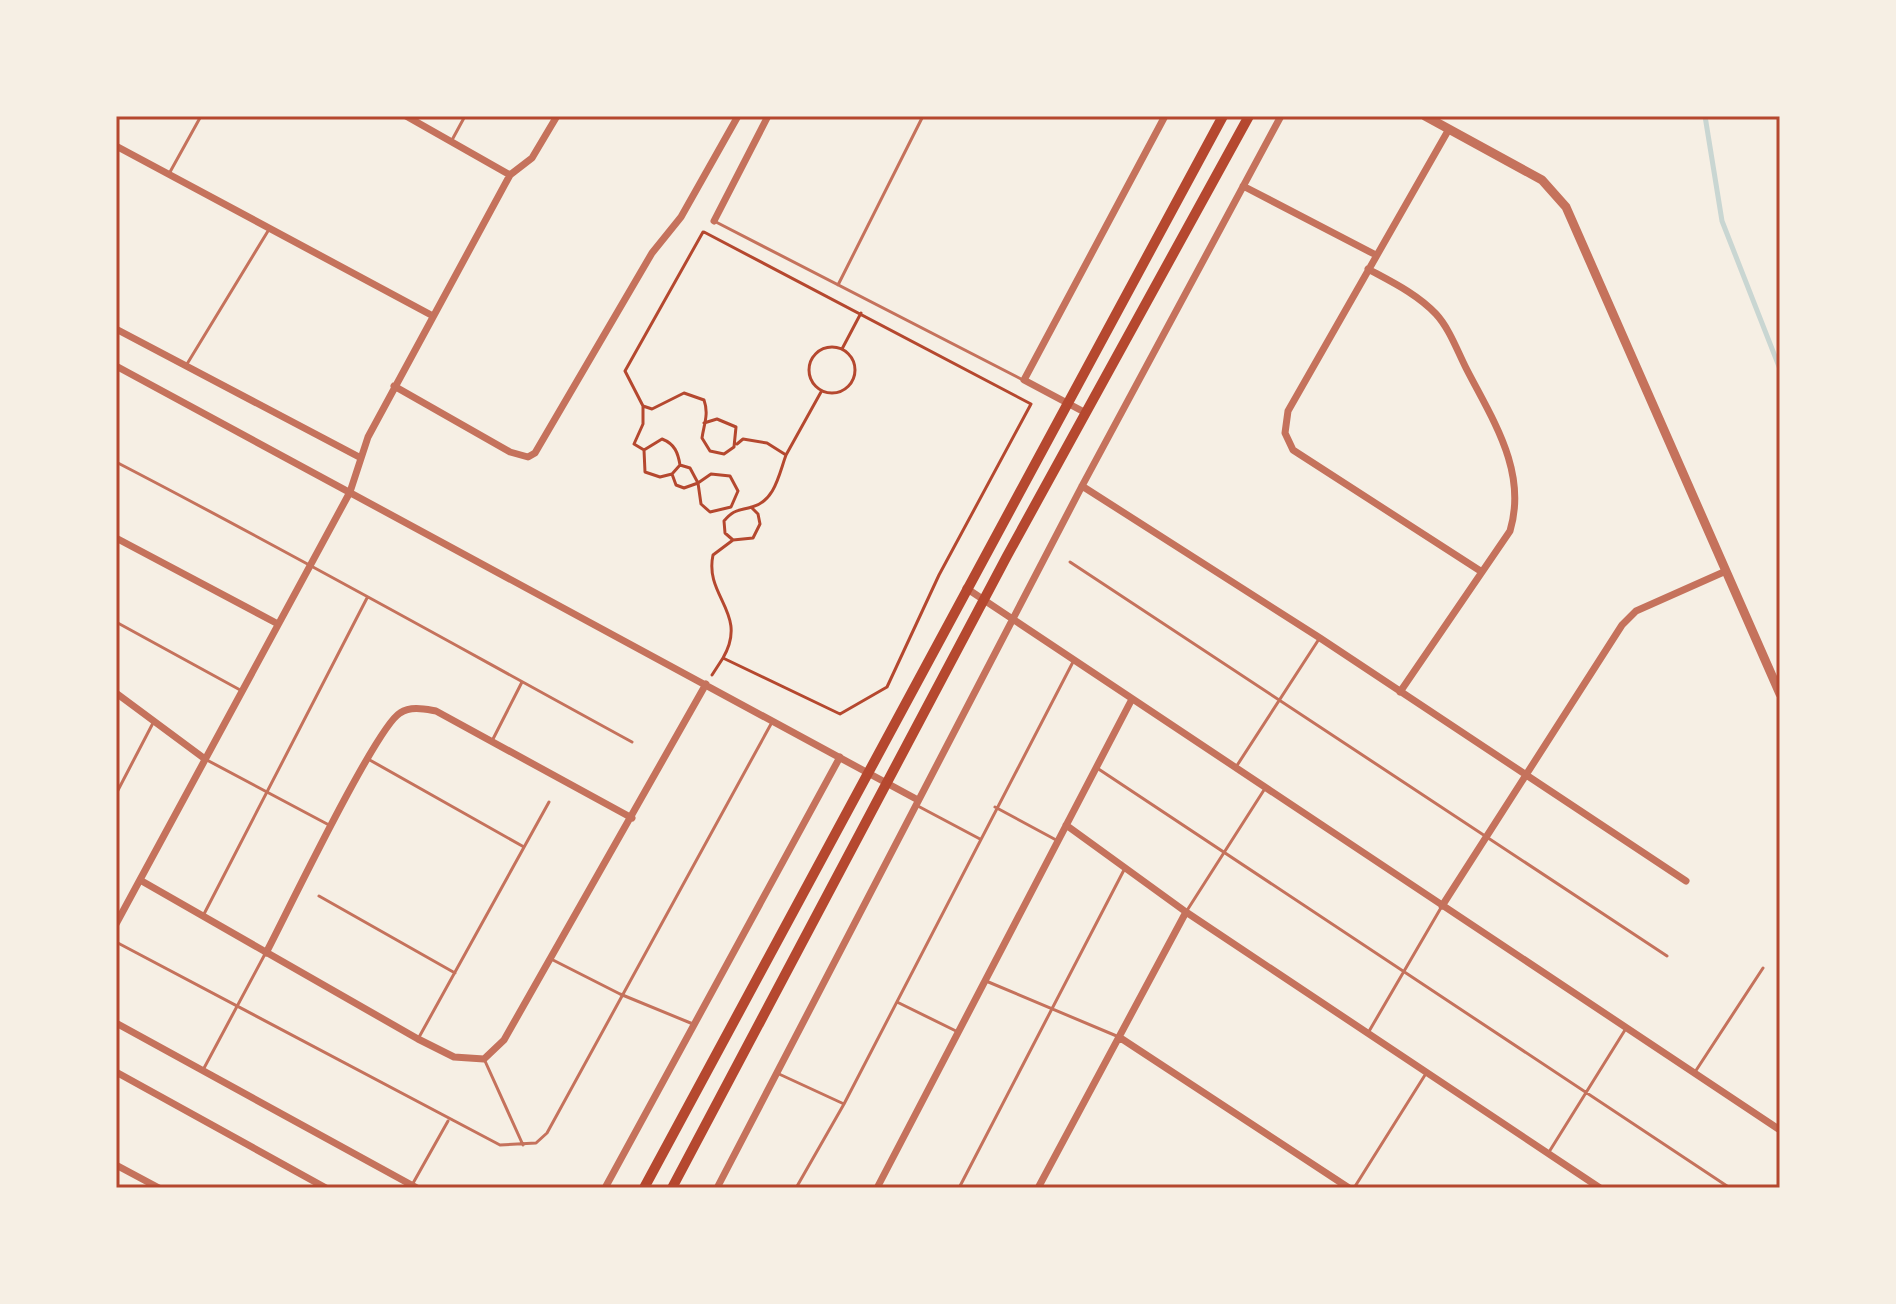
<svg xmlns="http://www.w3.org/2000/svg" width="1896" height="1304" font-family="Poppins,sans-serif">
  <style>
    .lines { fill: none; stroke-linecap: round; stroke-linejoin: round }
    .stream { stroke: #c9d6d2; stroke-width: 5 }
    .path { stroke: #b5482f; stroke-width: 3 }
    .service { stroke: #c5725c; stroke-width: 3 }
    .minor { stroke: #c5725c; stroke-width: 7 }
    .tertiary { stroke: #c5725c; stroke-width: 9 }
    .secondary { stroke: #b5482f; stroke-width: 10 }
    .neatline { fill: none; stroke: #b5482f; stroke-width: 3 }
  </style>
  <rect width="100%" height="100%" fill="#f6efe4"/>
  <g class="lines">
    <path class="stream" d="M1705,116L1722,221L1780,369"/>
    <path class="path" d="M703,232L625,371L643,406L652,409L684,393L704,400C709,414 704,424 702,438L710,451L724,454L734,447L736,427L717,419L704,423
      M704,232L1031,404L939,575L887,687L840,714L723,658C749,613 704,597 713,555L733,540
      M809 370a23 23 0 1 1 46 0a23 23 0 1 1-46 0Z
      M842,349L861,313
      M643,406V424L634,444L644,450L645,472L660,477L672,474L676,485L684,488L698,483L701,504L710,512L731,507L738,491L730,476L711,474L698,483L690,468L680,465
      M737,444L743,439L767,443L786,455C779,474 775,501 752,507C738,511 734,509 724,521L725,533L733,540L753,538L760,524L758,514L751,507
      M644,450L662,439C675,444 678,453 680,465L672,474
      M786,455L821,392
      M712,675L723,658"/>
    <path class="service" d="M452,140L465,116
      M170,172L201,116
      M714,221L1023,380
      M838,285L923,116
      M187,364L268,231
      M116,462C290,552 460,648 632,742
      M1070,562L1667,956
      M116,622L242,691
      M493,739L522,682
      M205,759L329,825
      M368,759L524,847
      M1236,767L1319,639
      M1097,768L1730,1188
      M116,794L153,723
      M916,805L980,839
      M995,807L1058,841
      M319,896L455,973
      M1186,912L1264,790
      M204,914L367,598
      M116,942L500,1145L536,1143L547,1133L771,724
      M551,959L620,994L693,1024
      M986,981L1119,1037
      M897,1002L958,1032
      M1368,1033L1442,906
      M418,1039L549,802
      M485,1061L523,1145
      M203,1070L265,954
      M1695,1072L1763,968
      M779,1074L844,1104
      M1549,1152L1625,1030
      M412,1185L448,1121
      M796,1188L844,1104L1074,660
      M959,1188L1125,868
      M1354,1188L1425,1075"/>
    <path class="minor" d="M406,116L510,175
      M1449,129L1288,411L1285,433L1293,450L1482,572
      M116,146L433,316
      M1243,186L1376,255
      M714,221L768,116
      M1368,269C1392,282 1417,294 1436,314C1449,328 1457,350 1466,368C1492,419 1528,471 1510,531L1400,692
      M116,329L361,458
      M116,366L918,800
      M394,386L510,452L528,457L535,453L652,253L681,217L738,116
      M1086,413L1024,380L1165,116
      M1082,486L1320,638L1686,881
      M116,538L278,624
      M966,588L1780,1130
      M116,693L205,759
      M1066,825L1186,912L1600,1188
      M140,880L418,1039L454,1057L484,1059L504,1040L706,684
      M1442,906L1622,625L1636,611L1726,571
      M116,924L350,492L368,437L510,175L532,158L557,116
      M266,953C286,915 376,727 400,713C411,706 424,709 436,711L632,818
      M116,1023L417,1188
      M1119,1037L1349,1188
      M116,1072L326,1188
      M116,1165L159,1188
      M605,1188L840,757
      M717,1188L1082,486L1281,116
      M877,1188L1132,699
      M1038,1188L1186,912"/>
    <path class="tertiary" d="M1425,116L1542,180L1566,207L1780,694"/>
    <path class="secondary" d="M644,1188L1223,116
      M672,1188L1007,556L1249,116"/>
  </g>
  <rect width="1896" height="1304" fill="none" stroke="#f6efe4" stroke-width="236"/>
  <rect x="118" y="118" width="1660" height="1068" class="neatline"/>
</svg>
